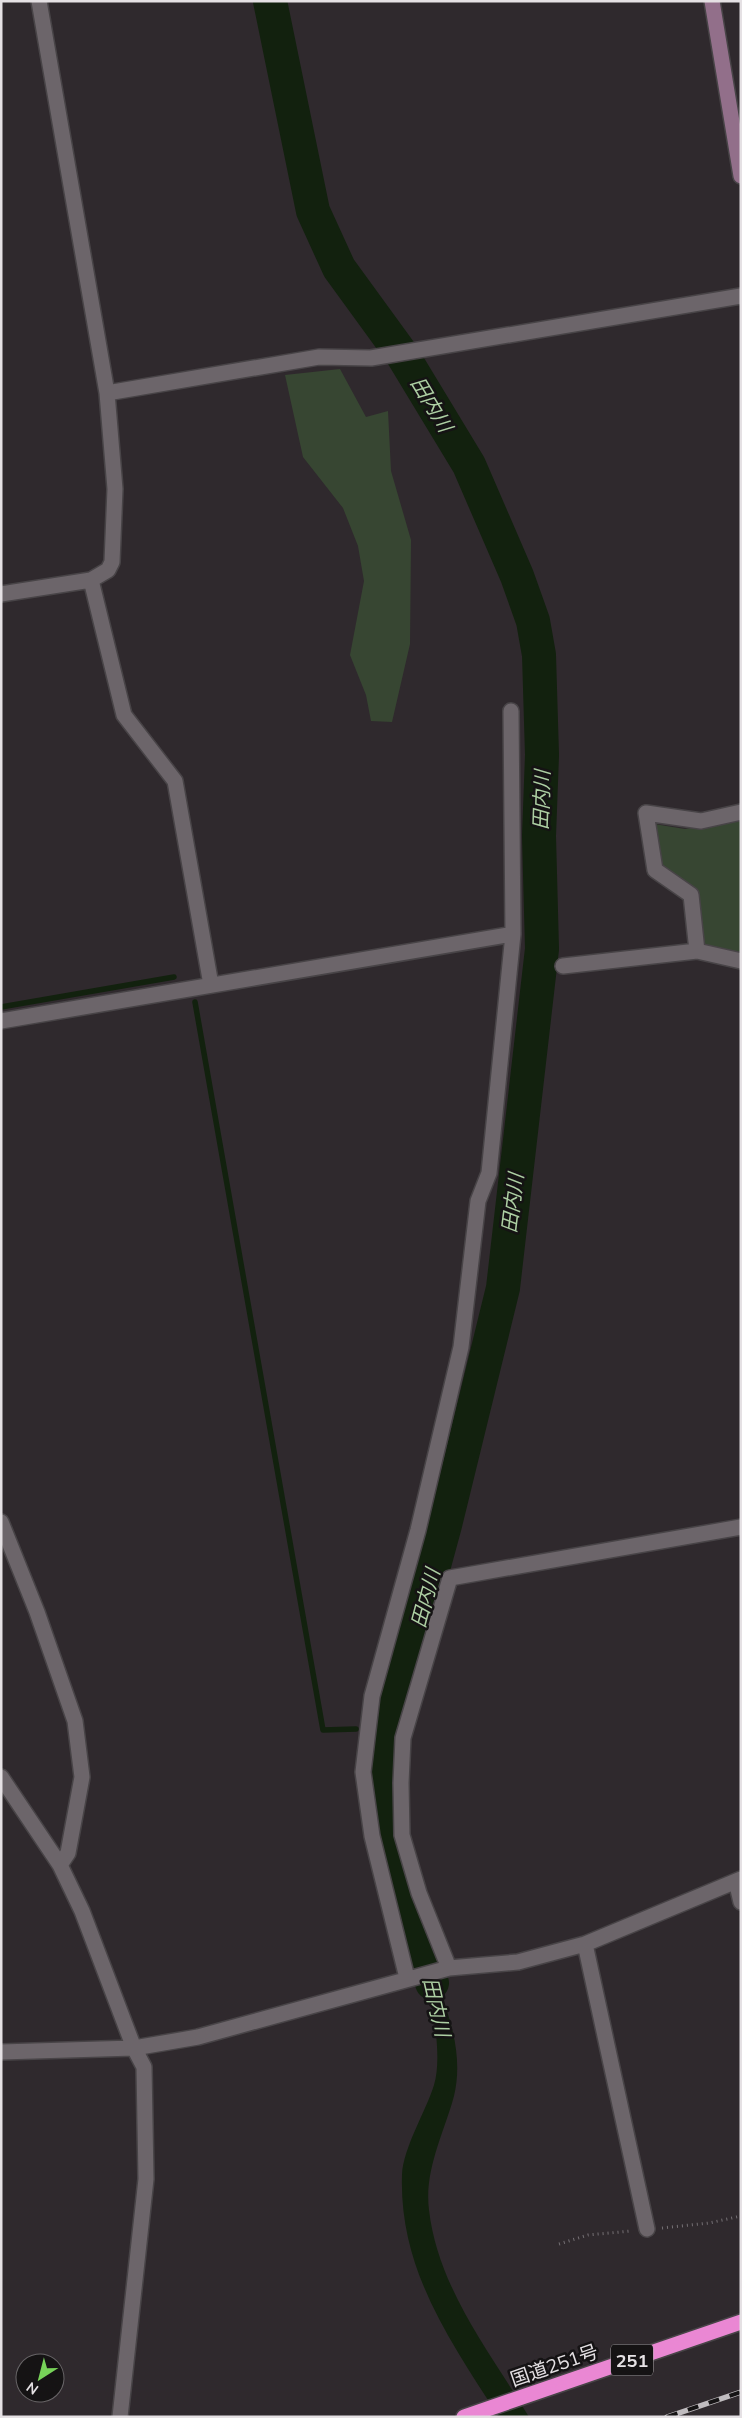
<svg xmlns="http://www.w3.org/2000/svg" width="742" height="2418" font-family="Mulish,'Noto Sans JP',sans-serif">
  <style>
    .green { fill: #374632 }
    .water { fill: #12210e }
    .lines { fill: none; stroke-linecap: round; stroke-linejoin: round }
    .stream { stroke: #12210e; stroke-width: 5.5 }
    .river { stroke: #12210e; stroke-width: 34 }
    .street-casing { stroke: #484447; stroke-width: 18 }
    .secondary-casing { stroke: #484447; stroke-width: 18 }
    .highway-casing { stroke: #484447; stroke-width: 18 }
    .path { stroke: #757074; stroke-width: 3; stroke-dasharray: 1 4; stroke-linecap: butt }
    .street { stroke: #6c656a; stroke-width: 15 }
    .secondary { stroke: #926f8a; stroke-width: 15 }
    .highway { stroke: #ea87d3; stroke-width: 15 }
    .rail-casing { stroke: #c0bcbf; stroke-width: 5.5 }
    .rail { stroke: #151314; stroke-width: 4; stroke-dasharray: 11; stroke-linecap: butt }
    .labels { text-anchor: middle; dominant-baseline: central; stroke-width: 5; stroke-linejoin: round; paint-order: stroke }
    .shield { fill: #151314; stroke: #a7a3a6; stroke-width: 1 }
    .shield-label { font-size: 18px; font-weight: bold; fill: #e5e1e4 }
    .street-label { font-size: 19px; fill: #e5e1e4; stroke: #151314 }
    .water-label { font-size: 20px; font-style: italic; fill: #adcfa3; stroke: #151314 }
  </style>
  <rect width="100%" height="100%" fill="#2f292d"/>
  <path class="green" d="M340,369L366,417L388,411L391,471L411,540L410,644L392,722L371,721L366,695L350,655L364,581L358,546L343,508L303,457L285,375Z
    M741,819V956L701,946L694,890L660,866L654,824L685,829Z"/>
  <path class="water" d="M419,1939C438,1988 467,2042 454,2096C444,2133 424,2170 429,2210C438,2288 490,2352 529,2417H499C450,2341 399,2269 402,2175C403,2148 426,2111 434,2085C445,2049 426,1978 419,1939Z"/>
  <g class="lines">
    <path class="stream" d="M195,1002L323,1730L356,1729
      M1,1007L174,977
      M377,1728L390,1727"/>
    <path class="river" d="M270,1L313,211L339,268L403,356L469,465L517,576L533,621L539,655L542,755L539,836L542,949L503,1288L445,1525L390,1727L387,1762L389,1838L432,1983"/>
    <defs>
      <path id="street" d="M39,1L107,393L319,357L371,358L741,296
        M91,580L124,715L175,781L211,985
        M1,594L91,580L108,570L112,562L115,489L107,393
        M697,951L691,895L655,870L646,813L701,821L741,812
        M563,966L697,951L741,961
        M1,1021L513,934
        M1,1522L37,1612L75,1721L82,1777L68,1853L60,1865
        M1,1777L60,1865L82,1911L134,2048L144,2067L146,2179L120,2417
        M736,1881L741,1902
        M585,1944L647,2229
        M449,1968L419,1893L402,1835L401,1783L403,1738L450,1578L741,1527
        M407,1978L372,1836L363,1772L372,1696L418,1530L461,1347L478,1201L489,1173L513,934L511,711
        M1,2052L134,2048L198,2037L449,1968L518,1962L585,1944L741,1879"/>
      <path id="secondary" d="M712,1L741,176"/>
      <path id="highway" d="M464,2417L741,2322"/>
    </defs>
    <use href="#street" class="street-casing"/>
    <use href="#secondary" class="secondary-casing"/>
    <use href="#highway" class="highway-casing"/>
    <path class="path" d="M662,2228L709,2223L741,2216
      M559,2244L588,2235L631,2231"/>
    <use href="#street" class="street"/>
    <use href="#secondary" class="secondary"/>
    <use href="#highway" class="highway"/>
    <defs>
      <path id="rail" d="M667,2417L741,2392"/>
    </defs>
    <use href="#rail" class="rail-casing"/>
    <use href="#rail" class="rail"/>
  </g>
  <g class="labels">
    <rect class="shield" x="611" y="2344.5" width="42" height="31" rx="4"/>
    <g class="shield-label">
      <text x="632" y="2360">251</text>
    </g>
    <g class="street-label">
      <text transform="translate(554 2365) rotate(-19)">国道251号</text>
    </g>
    <g class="water-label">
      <text transform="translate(432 404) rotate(59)">田内川</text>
      <text transform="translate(541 800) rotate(-88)">田内川</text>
      <text transform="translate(512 1203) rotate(-83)">田内川</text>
      <text transform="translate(425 1598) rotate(-75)">田内川</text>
      <text transform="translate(437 2007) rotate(77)">田内川</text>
    </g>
  </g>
  <rect width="742" height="2418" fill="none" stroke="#e5e1e4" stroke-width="5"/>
  <g transform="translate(40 2378) rotate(216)"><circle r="24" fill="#151314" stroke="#686567"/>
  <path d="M0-4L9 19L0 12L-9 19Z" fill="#77d259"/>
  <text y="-8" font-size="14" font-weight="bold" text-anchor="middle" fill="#e5e1e4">N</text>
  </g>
</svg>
